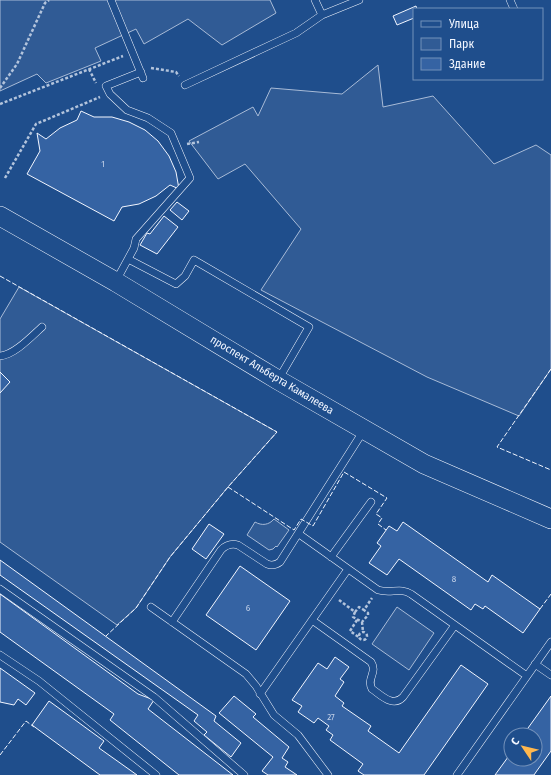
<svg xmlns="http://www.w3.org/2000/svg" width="551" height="775" font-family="'Fira Sans Condensed',sans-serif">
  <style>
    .green { fill: #305b95; stroke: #a8bbd7 }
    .building { fill: #3563a3; stroke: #f2f6ff }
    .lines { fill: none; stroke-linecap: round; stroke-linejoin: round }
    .lane-casing { stroke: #f2f6ff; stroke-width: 8 }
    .secondary-casing { stroke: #f2f6ff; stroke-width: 20 }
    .path { stroke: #b3c4dc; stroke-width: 2.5; stroke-dasharray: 3 2; stroke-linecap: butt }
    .lane { stroke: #1f4e8c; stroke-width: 7 }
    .secondary { stroke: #1f4e8c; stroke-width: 19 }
    .fence { stroke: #f2f6ff; stroke-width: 1; stroke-dasharray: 5 2; stroke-linecap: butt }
    .labels { text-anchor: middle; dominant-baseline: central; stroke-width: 3; stroke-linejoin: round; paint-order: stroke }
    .number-label { font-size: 9px; fill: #c3d1e8 }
    .street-label { font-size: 11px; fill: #f2f6ff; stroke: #1f4e8c }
  </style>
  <rect width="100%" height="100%" fill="#1f4e8c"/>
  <path class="green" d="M0,0H270L276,13L222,45L188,19L144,44L136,29L95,48L101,61L46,83L37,74L0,91Z
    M378,65L383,107L433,96L494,164L536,145L551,155V369L519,416L427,377L261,290L301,229L245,164L218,179L189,141L253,107L258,116L271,88L342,94Z
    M19,287L277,432L228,487L170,557L136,608L117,625L0,542V319Z
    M274,519L289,530L277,547L276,546L273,549L269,550L247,535L255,522C262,526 269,525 274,519Z
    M397,607L434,633L409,670L372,644Z"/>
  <path class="building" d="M416,6L417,9H414V18L397,25L393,16Z
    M81,111L94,117H112L129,122L145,130L158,141L169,156L176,172L179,189L170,185L156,196L139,204L122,207L114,221L27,174L40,151L37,133L46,139L60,128L77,120Z
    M177,202L189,211L182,220L170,210Z
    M164,216L178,227L157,254L140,245L147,233L150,234Z
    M0,372L10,382L0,393Z
    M403,522L488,582L492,575L540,609L523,633L485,606L483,609L475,604L471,610L399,559L387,575L369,563L381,546L377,543L389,526L397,531Z
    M209,524L224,534L206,559L192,549Z
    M0,560L216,716L214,721L241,743L231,757L204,735L207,732L194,721L198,715L0,575Z
    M240,566L290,601L256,650L206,615Z
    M0,594L138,694L154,700L148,709L233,775H179L110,720L114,714L0,632Z
    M335,657L349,667L340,679L344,682L335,696L344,703L342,706L371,726L368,731L399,753L461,665L488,684L424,775H364L358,771L363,764L330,740L333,735L326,730L329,726L318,718L314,723L298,712L302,706L292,700L318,663L327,669Z
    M0,668L35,693L26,705L18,699L14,705L0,702Z
    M234,696L256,714L253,717L289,747L282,758L288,762L285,767L297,775H268L262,771L273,757L219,713Z
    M551,696V751L536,772L534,775H495L511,753V759H535V735H523Z
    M49,701L104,741L99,748L137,775H100L32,725Z"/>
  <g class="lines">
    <defs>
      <path id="lane" d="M111,0L143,78
        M315,0L322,15L359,0
        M510,0L514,9
        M185,85L296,33L322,15
        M128,259L176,284L185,276L194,260L309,327L278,380
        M116,281L134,248L136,239L190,178L171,133L148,118L127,110L110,94L106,86L141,72
        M0,356C14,355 31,337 42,327
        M299,534L378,590C391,594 400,587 411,594L527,676
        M331,557L371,502
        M0,589L154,697L244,775
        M151,607L246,674L256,686L274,715L298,735L328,775
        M312,620L371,662C378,673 366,678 372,689C381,695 393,708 403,697L455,625
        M172,622L221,550C226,545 231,543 238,545L267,564C272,566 276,565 280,562L364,430
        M0,655L39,681L156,775
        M535,664L551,675
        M260,694L348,569
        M457,775L551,642"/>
      <path id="secondary" d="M0,216L116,282L278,380L424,464L551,519"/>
    </defs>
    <use href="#lane" class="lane-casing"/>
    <use href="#secondary" class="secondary-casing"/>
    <path class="path" d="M151,68L176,72L179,76
      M89,69L96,83
      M0,88L17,64L45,3L49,0
      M0,104L123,56
      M187,144L199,142
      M5,178L36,124L100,97
      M339,600L355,612L359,607L364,610L372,598
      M355,612L353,617L362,622L368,615V613L364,610
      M357,620L350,631L360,638
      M362,622L363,632
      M359 636a4 4 0 1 1 8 0a4 4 0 1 1-8 0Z"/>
    <use href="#lane" class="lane"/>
    <use href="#secondary" class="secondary"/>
    <path class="fence" d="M0,276L277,432L228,487L170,557L136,608L106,636
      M551,369L497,447L551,470
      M228,487L294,530L301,519L313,526L344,472L387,498L376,514L382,518L378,524L386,530
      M540,609L551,594
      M0,755L26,721L34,727"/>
  </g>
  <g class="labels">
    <g class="number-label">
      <text x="103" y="164">1</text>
      <text x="454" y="579">8</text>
      <text x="248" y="608">6</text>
      <text x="331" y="717">27</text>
    </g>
    <g class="street-label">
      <text transform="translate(272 375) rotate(31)">проспект Альберта Камалеева</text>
    </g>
  </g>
  <rect x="413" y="8" width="130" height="72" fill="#1f4e8c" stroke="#7391ba"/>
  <rect x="421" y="21" width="20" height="6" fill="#1f4e8c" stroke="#7391ba"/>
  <text x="449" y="28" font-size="12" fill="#f2f6ff">Улица</text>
  <rect x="421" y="38" width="20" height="12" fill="#305b95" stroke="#7391ba"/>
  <text x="449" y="48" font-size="12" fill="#f2f6ff">Парк</text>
  <rect x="421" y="58" width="20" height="12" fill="#3563a3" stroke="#7391ba"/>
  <text x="449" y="68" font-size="12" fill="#f2f6ff">Здание</text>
  <g transform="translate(523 747) rotate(305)"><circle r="19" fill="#1f4e8c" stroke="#7391ba"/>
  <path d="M0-3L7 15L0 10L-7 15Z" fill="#ffb74d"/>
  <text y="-6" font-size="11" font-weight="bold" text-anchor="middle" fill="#f2f6ff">С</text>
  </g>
</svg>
